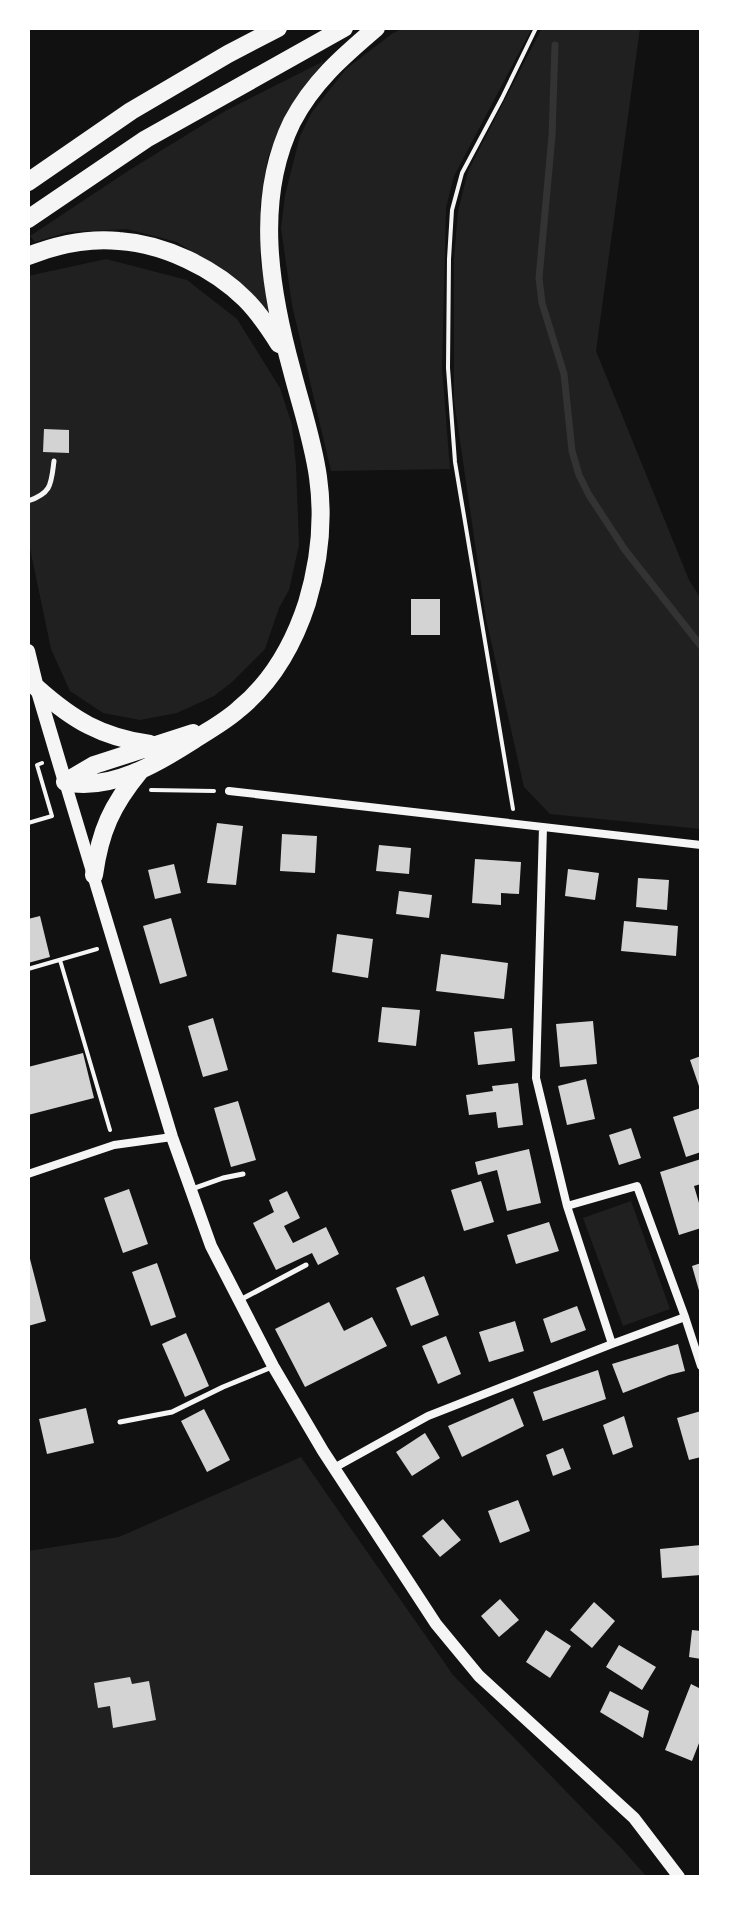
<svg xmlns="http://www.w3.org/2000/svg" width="729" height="1905" font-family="Montserrat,sans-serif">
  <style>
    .green { fill: #202020 }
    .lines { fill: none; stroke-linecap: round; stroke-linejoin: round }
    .stream { stroke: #333; stroke-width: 7 }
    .building { fill: #d3d3d3 }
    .path { stroke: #f5f5f5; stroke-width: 4 }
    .service { stroke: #f5f5f5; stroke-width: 5 }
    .minor { stroke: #f5f5f5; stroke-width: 8 }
    .tertiary { stroke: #f5f5f5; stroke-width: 12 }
    .secondary { stroke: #f5f5f5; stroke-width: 14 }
    .trunk { stroke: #f5f5f5; stroke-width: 18 }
  </style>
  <rect width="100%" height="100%" fill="#111"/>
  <path class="green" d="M404,28H532L454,176L446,208L442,368L450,469L331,471L292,305L281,228L285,195L300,136L312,112L346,69L393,33Z
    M542,28H640L596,351L689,580L701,599V829L550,814L524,787L486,619L454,400V259L458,211L468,171Z
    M324,61L287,112L268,157L260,206V261L274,325L232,277L177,242L127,229L68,232L35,242L30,236L128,171L227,110Z
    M106,259L187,280L237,319L280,388L292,425L296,465L299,545L289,590L279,608L265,649L232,682L214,696L177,713L140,720L103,713L70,691L51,649L28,539V276Z
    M631,1201L670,1309L623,1326L583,1218Z
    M301,1457L453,1675L623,1850L647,1877H28V1551L119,1537Z"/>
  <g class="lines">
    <path class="stream" d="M555,45L552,136L539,278L542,303L564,374L572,451L579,475L589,495L625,550L701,646"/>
  </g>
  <path class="building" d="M44,429L69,430V453L43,452Z
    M411,599H440V635H411Z
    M217,823L243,826L236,885L207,883Z
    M282,834L317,836L315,873L280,871Z
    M379,845L411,848L409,874L376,871Z
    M475,859L521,862L519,894L501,893V905L472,903Z
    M174,864L181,893L155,899L148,870Z
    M568,869L599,873L595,900L565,896Z
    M638,878L669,880L667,910L636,907Z
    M399,891L432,895L429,918L396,914Z
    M40,916L50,957L28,963V919Z
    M171,918L187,976L160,984L143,926Z
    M624,921L678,926L676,956L621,951Z
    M337,934L373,939L368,978L332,972Z
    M441,954L508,963L504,999L436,991Z
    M382,1007L420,1010L416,1046L378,1042Z
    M213,1018L228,1070L203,1077L188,1026Z
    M593,1021L597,1064L560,1067L556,1024Z
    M512,1028L515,1061L478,1065L474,1032Z
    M83,1053L94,1098L28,1115V1067Z
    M701,1056V1092L690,1060Z
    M586,1079L595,1119L567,1125L558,1086Z
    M518,1083L523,1125L498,1128L496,1112L469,1115L466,1095L493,1091L492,1086Z
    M238,1101L256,1160L231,1167L214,1108Z
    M701,1108V1152L686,1157L673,1117Z
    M631,1128L641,1158L619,1165L609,1135Z
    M529,1149L541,1203L507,1211L497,1170L478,1175L475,1162Z
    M701,1159V1184L694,1186L699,1203H701V1228L679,1235L660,1172Z
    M481,1181L494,1222L464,1231L451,1190Z
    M129,1189L148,1244L123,1253L104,1198Z
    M287,1191L300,1218L284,1226L293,1243L326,1227L339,1254L318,1265L312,1253L276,1270L253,1223L274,1212L269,1200Z
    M549,1222L559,1251L516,1264L507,1235Z
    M30,1259L46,1321L28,1326V1260Z
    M157,1263L176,1317L151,1326L132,1272Z
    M701,1263V1294H700L692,1266Z
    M424,1276L439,1315L411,1326L396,1288Z
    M329,1302L344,1331L372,1317L387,1346L305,1387L275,1329Z
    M577,1306L586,1330L551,1343L543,1319Z
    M515,1321L524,1351L489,1362L479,1332Z
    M186,1333L209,1386L185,1397L162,1344Z
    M446,1336L461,1374L438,1384L422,1346Z
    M678,1344L685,1371L669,1375L623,1393L612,1364Z
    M598,1370L606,1399L543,1421L533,1392Z
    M513,1398L524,1426L462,1457L448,1426Z
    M86,1408L94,1443L47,1454L39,1419Z
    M204,1409L230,1460L207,1472L181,1421Z
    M701,1411V1457L689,1460L677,1418Z
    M624,1416L633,1447L613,1455L603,1425Z
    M425,1433L440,1458L412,1476L396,1452Z
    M563,1448L571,1469L553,1476L546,1455Z
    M518,1500L530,1531L500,1543L488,1511Z
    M443,1519L461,1540L440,1557L422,1536Z
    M701,1545V1575L662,1578L660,1549Z
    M500,1599L519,1620L499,1637L481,1616Z
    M594,1602L615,1621L592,1648L570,1630Z
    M546,1630L571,1646L550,1678L526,1662Z
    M692,1630L701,1631V1659L689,1657Z
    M619,1645L656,1667L642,1690L606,1667Z
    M130,1677L132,1684L149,1681L156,1720L113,1728L110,1706L98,1708L94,1683Z
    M691,1684L701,1689V1738L692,1761L665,1750Z
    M610,1691L649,1711L643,1738L600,1712Z"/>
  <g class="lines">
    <path class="path" d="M151,790L214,791
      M513,809L455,462L448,368L449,259L452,210L462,173L502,98L536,28
      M28,823L52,816L37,765L42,763
      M60,960L110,1130
      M28,969L97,949"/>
    <path class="service" d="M28,501C52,493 51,484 54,461
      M192,1189L223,1178L243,1174
      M240,1300L306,1265
      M120,1422L172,1412L223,1387L272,1367"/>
    <path class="minor" d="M229,791L701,845
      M543,827L536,1078L567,1206L612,1344L685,1317L701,1366
      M28,1174L114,1145L172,1137
      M567,1206L637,1186L685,1317
      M334,1468L428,1416L612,1344"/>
    <path class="tertiary" d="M65,782L172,1137L211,1246L273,1366L323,1451L436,1624L479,1676L634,1818L679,1877"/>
    <path class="secondary" d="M28,651L37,688L65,782"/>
    <path class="trunk" d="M28,182L131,111L228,54L278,28
      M28,219L146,139L344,28
      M28,256C56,245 88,238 119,241C164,244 214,268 245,299C259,313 269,328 279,344
      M37,688C73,720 101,737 150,744
      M65,782C110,792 158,763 194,740C209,730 226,721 239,709C272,682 294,643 307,603C319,563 324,519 318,477C313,441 301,406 292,371C270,291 254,200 292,122C313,82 342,57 376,28
      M65,782L94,765L193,733
      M94,875C100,831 112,805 140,771"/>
  </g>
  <rect width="729" height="1905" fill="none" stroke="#ffffff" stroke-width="60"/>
</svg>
